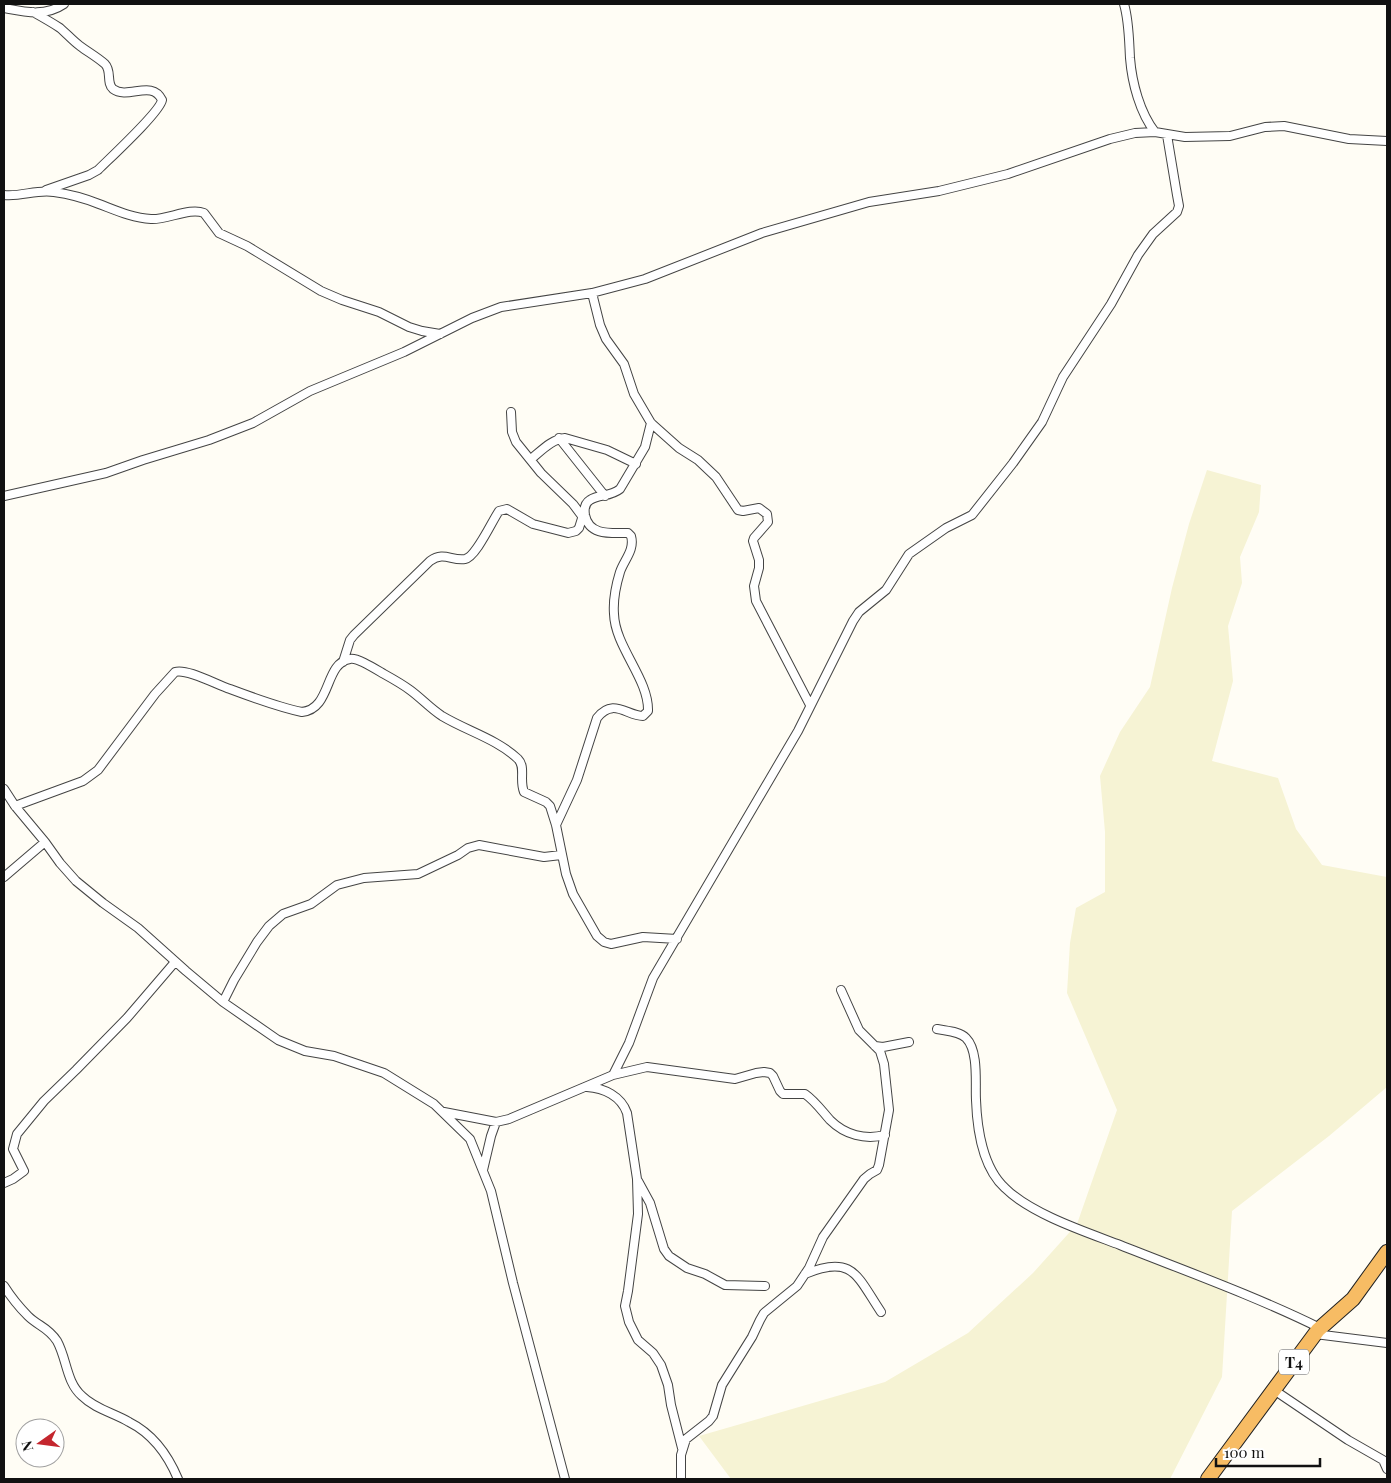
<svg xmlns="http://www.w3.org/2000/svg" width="1391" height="1483" font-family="'Playfair Display',serif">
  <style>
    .farmland { fill: #f6f3d4 }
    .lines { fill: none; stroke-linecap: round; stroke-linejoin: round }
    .minor-casing { stroke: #444; stroke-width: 10 }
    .trunk-casing { stroke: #222; stroke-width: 16 }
    .minor { stroke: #fff; stroke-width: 8 }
    .trunk { stroke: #f7bc64; stroke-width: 14 }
    .labels { text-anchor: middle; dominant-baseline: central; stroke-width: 5; stroke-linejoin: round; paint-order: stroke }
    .shield { fill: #fff; stroke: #585858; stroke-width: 1 }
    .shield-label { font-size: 15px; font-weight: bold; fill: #111 }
  </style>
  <rect width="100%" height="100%" fill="#fffdf5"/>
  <path class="farmland" d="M1207,470L1261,485L1259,512L1240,557L1242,583L1228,626L1233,681L1212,761L1278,778L1296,829L1322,865L1387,877V1087L1329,1136L1232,1211L1222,1377L1170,1479H731L699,1436L885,1382L968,1333L1033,1273L1077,1224L1117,1110L1067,993L1070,943L1076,908L1105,892V832L1100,776L1120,732L1150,687L1172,588L1189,524Z"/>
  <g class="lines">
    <defs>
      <path id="minor" d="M1124,4C1129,21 1129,40 1130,58C1132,83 1140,113 1155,132
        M4,8C25,12 45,17 64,4
        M33,12C42,17 51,22 60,28C67,34 73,41 80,46C88,52 97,57 105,64C112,71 106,83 113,89C128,100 152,79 162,100C160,112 110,158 98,170L89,175L46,190
        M4,195C21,197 37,189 54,192C69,194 84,198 99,204C115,210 132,218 151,219C167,220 190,207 204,213L219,233L247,246L321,291L342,300L379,312L409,327L422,331L440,334
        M592,293L600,325L606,339L624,364L634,394L651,423L679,448L698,460L716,477L738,510L743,511L759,508L767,514L768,522L754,538L753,541L759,560V568L754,586L756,601L810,705
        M511,412L512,432L516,442L541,473L573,504L582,516
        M559,438L605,496
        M531,459C541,451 552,439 565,438L607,450L636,464
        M4,496L106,473L143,460L209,440L253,423L310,391L404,352L472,318L501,307L592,293L645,279L762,233L869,202L939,191L1008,174L1110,139L1135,133L1155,132L1185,137L1230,136L1265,127L1284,126L1349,139L1387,141
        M343,662L350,640L354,635L430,561C444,551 451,561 465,559C476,557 492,521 499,511L507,509L533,524L568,533L576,531L579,528L584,512
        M4,789L15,806L45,842L60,863L76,881L103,903L138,928L186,971L223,1002L278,1040L305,1051L334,1056L384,1073L434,1104L470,1139L491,1191L513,1283L565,1479
        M15,806L83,781L98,770L155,694L175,672C187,668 217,685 230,689C254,698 278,707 302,712C332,709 324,663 350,659C357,657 377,670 384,674C393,679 402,684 410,690C421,698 431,709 442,716C467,731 497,739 518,759C526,767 519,780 524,792L546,802L550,806L556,825L566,874L573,894L597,936L604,942L611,944L643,937L677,939
        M556,825L577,780L597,718C613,697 627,716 643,716L648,711C649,679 615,647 614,614C613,601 616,585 620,572C624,560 635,550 631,536L628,533C611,533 589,536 585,515C584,509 585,503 590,500C599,494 610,497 620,489L645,447L651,423
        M4,877L45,842
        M223,1002L234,980L257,942L269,926L283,914L311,904L337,885L364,878L418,874L458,855L468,848L479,845L544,857L561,855
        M937,1029C946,1031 959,1031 966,1038C979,1051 975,1084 976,1100C977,1129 983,1168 1005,1188C1031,1214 1086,1232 1120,1245C1188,1272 1255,1296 1320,1328
        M875,1046L883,1047L909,1042
        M613,1075L647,1067L735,1079L756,1073L764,1072L770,1073L773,1076L780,1091L783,1094H805C815,1101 822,1111 830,1120C845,1135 865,1140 885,1135
        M587,1087C604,1088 621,1096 627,1113L637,1179L638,1214L628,1291L625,1306L629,1322L638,1340L653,1353L661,1365L668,1385L671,1405L682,1448
        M444,1112L496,1122L509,1119L613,1075L629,1043L653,978L798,731L853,621L859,612L886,590L909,554L946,528L972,515L1013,463L1042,422L1063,377L1111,304L1138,255L1153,234L1177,212L1179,206L1177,195L1167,135
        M483,1170L491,1136L496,1122
        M638,1181L650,1203L664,1249L669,1256L687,1268L705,1274L725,1285L765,1286
        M4,1183L13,1179L24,1171L13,1149L17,1134L44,1101L76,1070L127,1018L175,962
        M805,1274C853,1254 857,1276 881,1312
        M4,1286C11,1297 19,1307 28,1316C38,1326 48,1327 57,1341C67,1359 66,1382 82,1396C95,1409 114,1413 129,1422C153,1434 168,1455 178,1479
        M1315,1334L1387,1343
        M1274,1390L1348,1440L1383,1460L1387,1469
        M681,1479V1455L686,1439L709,1421L713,1416L722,1385L752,1337L760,1320L764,1313L797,1286L809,1268L823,1237L864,1179L870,1174L877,1170L879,1165L889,1110L884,1064L880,1051L859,1030L841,990"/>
      <path id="trunk" d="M1208,1479L1318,1330L1353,1299L1387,1252"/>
    </defs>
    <use href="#minor" class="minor-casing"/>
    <use href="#trunk" class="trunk-casing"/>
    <use href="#minor" class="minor"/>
    <use href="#trunk" class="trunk"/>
  </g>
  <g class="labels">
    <rect class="shield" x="1279" y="1349.5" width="30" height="25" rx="4"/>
    <g class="shield-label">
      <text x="1294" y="1362">T4</text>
    </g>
  </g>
  <rect width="1391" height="1483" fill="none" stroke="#111111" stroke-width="10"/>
  <g transform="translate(40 1443) rotate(256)"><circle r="24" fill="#ffffff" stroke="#a0a0a0"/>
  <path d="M0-4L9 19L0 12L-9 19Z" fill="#c4262e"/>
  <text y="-8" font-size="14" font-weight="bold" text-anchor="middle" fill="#111111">N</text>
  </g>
  <path d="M1216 1458v8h104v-8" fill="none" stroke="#111111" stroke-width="2.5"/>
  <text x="1224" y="1458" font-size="15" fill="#111111" stroke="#ffffff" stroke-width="4" paint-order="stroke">100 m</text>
</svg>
